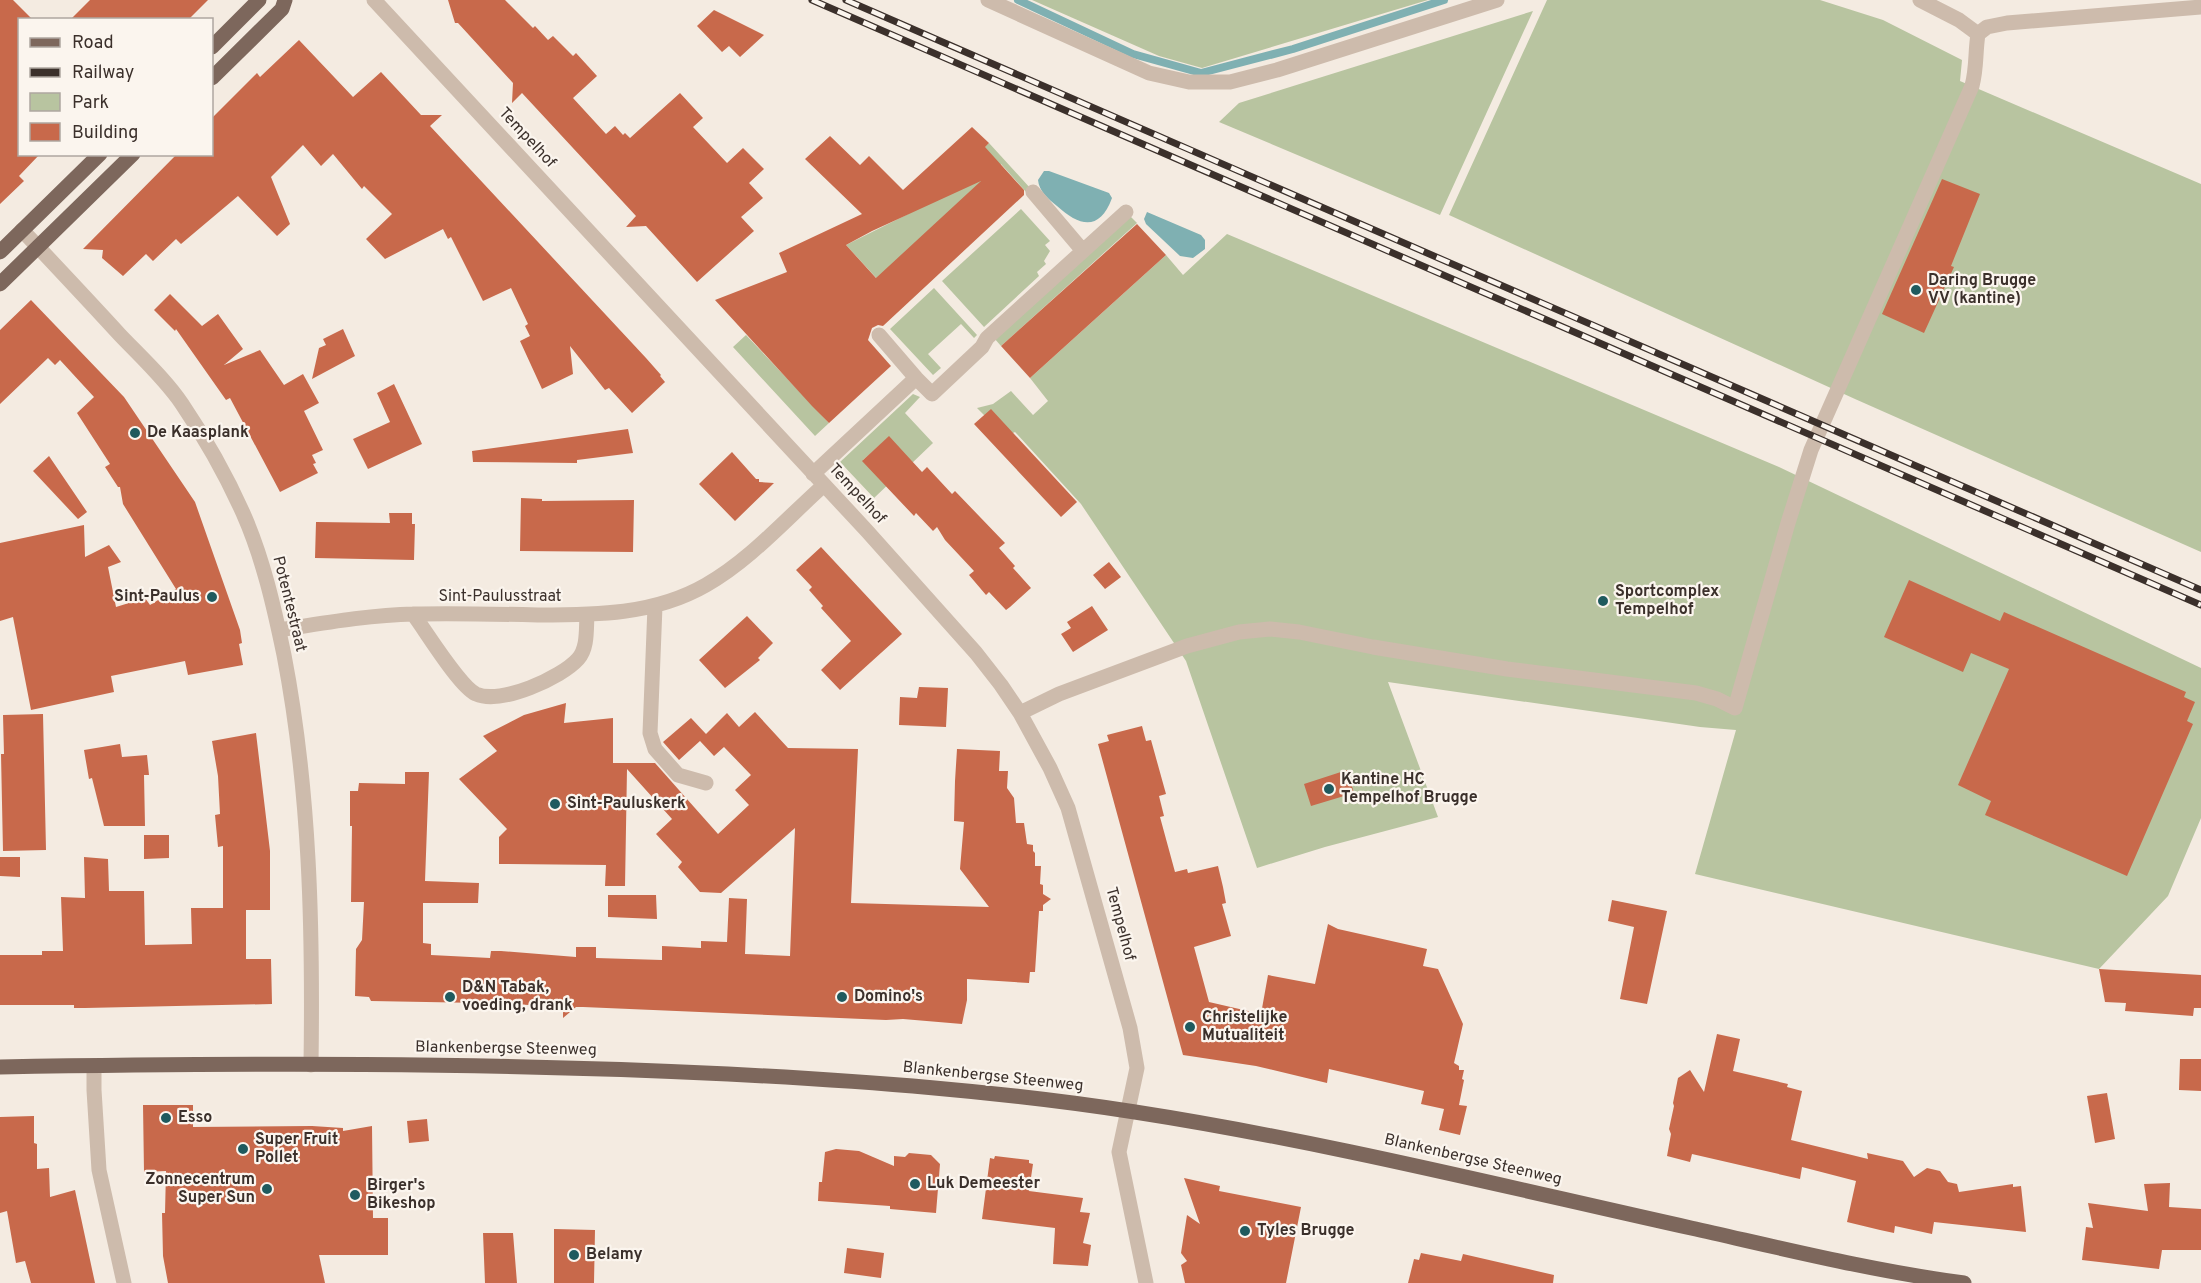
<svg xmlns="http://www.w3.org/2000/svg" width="2201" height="1283" font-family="Overpass,sans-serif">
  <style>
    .green { fill: #b8c4a0 }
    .water { fill: #7fb0b2 }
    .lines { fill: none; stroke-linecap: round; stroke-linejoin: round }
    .stream { stroke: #7fb0b2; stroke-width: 8 }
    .building { fill: #c8694b; fill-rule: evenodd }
    .minor { stroke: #cdbbac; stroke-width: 15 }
    .major { stroke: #7d675c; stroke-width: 15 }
    .rail-casing { stroke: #3b302b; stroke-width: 7 }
    .rail { stroke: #fbf5ee; stroke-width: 4.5; stroke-dasharray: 14; stroke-linecap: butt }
    .poi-dot { fill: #1f5a5e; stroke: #fbf5ee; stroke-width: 2 }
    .labels { text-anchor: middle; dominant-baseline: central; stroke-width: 4.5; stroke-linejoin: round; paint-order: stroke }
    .street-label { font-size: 16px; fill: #3b302b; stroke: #fbf5ee }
    .poi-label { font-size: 16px; font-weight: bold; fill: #3b302b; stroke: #fbf5ee; text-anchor: start }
  </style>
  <rect width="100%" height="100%" fill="#f4ebe1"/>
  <path class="green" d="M1032,0H1428L1202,68L1159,56Z
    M1547,0H1820L1883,20L1962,60L1960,81L2201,184V552L1855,399L1449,215Z
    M1533,11L1440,215L1219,122L1239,103Z
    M989,143L1031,189L1027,193L1001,164L903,307L846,245L908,214Z
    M1021,209L1050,241L1045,245L1050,251L1044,261L1046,264L1037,272L1039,276L984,327L942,281Z
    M1129,215L1137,223L1001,346L994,338Z
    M1227,234L1779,467L2201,668V818L2168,896L2099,969L1695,874L1736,730L1700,727L1388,682L1438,817L1325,847L1257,868L1186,661L1081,504L1015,432L1013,433L984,415L977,408L993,404L1011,391L1033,415L1048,401L1030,378L1166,255L1183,275Z
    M934,288L977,335L974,338L961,324L928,354L941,368L933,375L890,329Z
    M746,335L829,423L815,436L733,347Z
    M913,394L920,397L905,413L933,443L910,465L889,437L863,460L894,479L874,498L840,462Z"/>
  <path class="water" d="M1044,171H1049L1109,193L1112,198C1100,231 1080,227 1057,206C1048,199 1039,191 1038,180Z
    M1147,212L1201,235L1205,240V249L1193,258L1180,256L1146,224L1144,219Z"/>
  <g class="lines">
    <path class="stream" d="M1018,0L1133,54L1201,73L1293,49L1444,0"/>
  </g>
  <path class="building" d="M0,0H13L33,20H20V154H40L19,176L24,181L0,204Z
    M90,0H208L188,20H70Z
    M448,0H505L533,28L535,26L548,40L553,36L573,56L576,53L597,76L573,98L606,134L615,126L623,135L625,133L630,138L680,93L703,118L693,127L727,163L743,148L764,169L749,183L763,198L741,217L754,231L697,282L646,226L626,227L636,216L522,93L512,103L513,83L458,23H455Z
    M714,10L764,35L740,57L729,46L722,52L697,26Z
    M299,40L353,97L381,72L421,115H442L430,126L646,358L661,375L660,376L665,382L632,413L609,388L605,390L570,346L573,374L542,389L520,341L530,336L525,326L528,324L511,288L483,301L451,237L448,239L443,229L385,259L366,239L392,214L364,186L362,189L333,154L321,166L303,145L271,177L290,224L277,236L238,196L181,244L176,239L153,261L146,254L123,276L102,258L103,250L83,249L177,154H212V118L257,73L260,77Z
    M972,127L989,143L985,147L1024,190V195L883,326L878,325L872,328L868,340L891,366L829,423L812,406L715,300L787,272L779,253L862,214L805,159L830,136L860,165L869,156L903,190ZM981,181L876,278L846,245L872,231Z
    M1942,179L1980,194L1951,266L1954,267L1924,333L1882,314Z
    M1137,224L1166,255L1030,378L1001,346Z
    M170,294L202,326L218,314L243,349L224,365L260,350L284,385L303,374L319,403L304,411L323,450L312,455L316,463L313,464L318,473L280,492L230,398L226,400L176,329L175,331L154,310Z
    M31,300L124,397L195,502L240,630L242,643L239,644L243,665L188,675L185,661L111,676L114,692L31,710L13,617L0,621V543L84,525L85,557L109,545L121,562L108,567L116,607L145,598L150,605L176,589L123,504L120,487H118L105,467L110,464L77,413L94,397L60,360L55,365L48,358L0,404V330Z
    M343,329L355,356L312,379L319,348L326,345L323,339Z
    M394,384L422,444L368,469L353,439L390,422L377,393Z
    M991,409L1077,502L1061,517L974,424Z
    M628,429L633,453L577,460V463L473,462L472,451Z
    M889,436L922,472L927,467L952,494L955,491L1005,543L999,548L1015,566L1013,568L1031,588L1010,607L1006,610L989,592L986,595L969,575L974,571L945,540L937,527L933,531L916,513L914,516L862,461Z
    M732,452L756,479H759V482L774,483L735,521L699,484Z
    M49,456L87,512L78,519L33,471Z
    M521,498L542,499V501L634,500L633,552L520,551Z
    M389,513H412V524H415L414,560L315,558L316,522L390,523Z
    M821,547L902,634L840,690L821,670L851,641L821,608L823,606L809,590L812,587L796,570Z
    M1109,562L1121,577L1105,589L1093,575Z
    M1909,580L2000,621L2004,612L2186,692L2184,697L2195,702L2187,721L2193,724L2127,876L1985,815L1991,801L1958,785L2009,669L1971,653L1963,672L1884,637Z
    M1092,606L1108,630L1073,652L1061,634L1071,628L1067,622Z
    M747,616L773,643L758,658L760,660L725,688L699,660Z
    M919,687L948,688L946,727L899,725L900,697L917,698Z
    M566,703L564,723L613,718V763H655L718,834L749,805L735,790L751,775L724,747L714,756L700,741L679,760L663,742L691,718L706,734L727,713L739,727L755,712L788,748L858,749L851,903L989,907L960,869L964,822L954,821L955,781L957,749L1000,751L999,771H1008L1007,788L1014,798L1016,823H1024L1027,844L1033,845V851L1035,853V866H1041L1040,884L1043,885V894L1051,899L1043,905V911H1039L1035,972H1030L1029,983L967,979V1000L962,1024L903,1019L886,1020L583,1007H576L563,1018V1007L494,1003L487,1010L481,1003L371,1001L369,997L355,996L356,949L362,940L364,902H351L352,826H350V791H358L359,783L405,784V772H429L425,881L479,883L478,903H423V943L431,944V955L490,958L491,951H501L576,957V947H596V958L662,960V946L701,948V941L727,942L729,898L747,899L745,954L790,956L795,828L721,893L700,892L678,867L682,862L656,834L672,819L627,769L625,886H605L606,865L499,864V837L507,829L459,779L497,751L483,736L524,715Z
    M43,714L46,850L3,851L1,754H4L3,715Z
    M1142,726L1146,741L1151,740L1166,794L1159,796L1164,816L1160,817L1175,872L1187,869L1188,873L1218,866L1223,887L1226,903L1222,904L1231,936L1194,947L1209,1002L1261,1014L1268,975L1315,984L1328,924L1338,929L1427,949L1423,966L1438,969L1463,1024L1454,1063L1459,1066V1070H1464L1462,1079L1464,1080L1459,1105L1467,1106L1460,1135L1439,1130L1444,1109L1421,1104L1424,1091L1329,1069L1327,1083L1256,1066L1183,1055L1098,744L1109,741L1107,735Z
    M256,733L270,851V910H246V959H271L272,1004L85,1008H74V1005H0V955H42V951H63L61,897L85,898L84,857L108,859L109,891H144L145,945L192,944L191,908H223V846L218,847L215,815L220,814L218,776L212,741Z
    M120,744L122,757L147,755L149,775H144L145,826H104L92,778L89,779L84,750Z
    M1347,770L1354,793L1311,806L1304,784Z
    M144,835H169V858L144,859Z
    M0,857H20V877L0,876Z
    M608,895H656L657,919L608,917Z
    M1612,900L1667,911L1647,1004L1620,999L1634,927L1608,921Z
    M2099,969L2201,975V1008H2194L2193,1016L2125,1011L2126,1003L2105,1002Z
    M1717,1034L1740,1039L1733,1071L1788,1084L1787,1087L1802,1091L1791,1140L1868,1159L1867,1153L1903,1161L1914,1177L1927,1168L1940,1171L1948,1182L1957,1184L1959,1192L2013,1184V1187L2021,1186L2026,1232L1934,1222L1932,1234L1895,1226L1894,1233L1880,1230L1847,1222L1856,1181L1802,1167L1800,1179L1692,1154L1690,1162L1667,1156L1671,1134L1669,1129L1674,1106L1673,1103L1678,1078L1690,1070L1704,1092Z
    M2180,1059H2201V1091L2179,1090Z
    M2107,1093L2115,1139L2095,1143L2087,1096Z
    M143,1105H193V1127L312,1126L343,1128V1131L372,1126L373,1218H388V1255H319L325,1283H168L163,1256L162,1213H165L166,1171L144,1172Z
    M34,1116V1143L37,1144V1169L49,1168L50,1197L75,1190L95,1283H31L25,1261L16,1263L7,1211L0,1213V1117Z
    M427,1119L429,1141L409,1143L407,1121Z
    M836,1149L859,1151L894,1166V1156L905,1157L909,1153L931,1155L940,1164L936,1213L890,1209V1206L818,1201L819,1182H822L825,1152Z
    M995,1156L1029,1160V1163L1033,1164L1029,1191L1083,1198L1080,1212L1090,1213L1083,1243L1091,1245L1088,1266L1053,1264L1055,1228L982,1219L990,1158L994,1159Z
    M1184,1178L1220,1186L1219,1191L1301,1207L1286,1283H1185L1181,1265L1187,1261L1181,1253L1187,1215L1200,1224Z
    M2170,1183L2169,1207L2201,1209V1250H2162L2159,1269L2082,1260L2086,1227L2093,1228L2088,1203L2148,1211L2144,1184Z
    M554,1229L595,1230L594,1283H554Z
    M483,1233H513L517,1283H485Z
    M847,1248L884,1253L881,1278L844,1273Z
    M1421,1253L1461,1261L1463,1254L1554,1275L1553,1283H1408L1414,1259L1419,1260Z"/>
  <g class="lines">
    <path class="minor" d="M374,0L867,531L976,653L1001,685L1020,713L1050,768L1068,808L1130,1028L1137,1068L1119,1152L1146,1283
      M988,0L1149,73L1189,82H1230L1277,70L1497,0
      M1920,0L1959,20L1978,34
      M1033,192L1083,251
      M22,230C55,265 88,300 120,335C141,357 165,379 182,404C205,438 226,475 243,513C263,558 274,607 284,655C310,790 313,928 311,1065
      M916,378L932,394L982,347L987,338L1126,212
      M813,474L916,378L879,335
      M655,606L650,733L655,749L678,775L706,783
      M413,614C426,631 459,686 476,694C501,705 561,678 578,659C588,648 586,629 587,615
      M279,630C324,623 369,615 414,614C455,613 497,614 538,615C595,615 654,615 706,585C750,560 786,519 824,485
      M1020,713L1059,694L1187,646L1239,632L1270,629L1299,632L1373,647L1507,669L1696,693L1717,699L1735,708L1788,523L1811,450L1972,86C1977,67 1975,53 1978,34L1987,27L2007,23L2201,7
      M94,1066V1090L99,1170L124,1283"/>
    <path class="major" d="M212,47L259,0
      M212,78L282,9L285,0
      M0,252L100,154
      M0,284L133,154
      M0,1067C242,1063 486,1062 728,1074C864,1081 1000,1091 1135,1112C1322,1141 1506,1187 1691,1228C1781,1248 1872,1271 1964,1283"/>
    <defs>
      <path id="rail" d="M812,0L2201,605
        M846,0L2201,590"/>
    </defs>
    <use href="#rail" class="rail-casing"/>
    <use href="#rail" class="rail"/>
  </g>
  <g class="poi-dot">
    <circle cx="1916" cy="290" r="6"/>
    <circle cx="135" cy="433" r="6"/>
    <circle cx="212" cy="597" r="6"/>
    <circle cx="1603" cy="601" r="6"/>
    <circle cx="1329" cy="789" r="6"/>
    <circle cx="555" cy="804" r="6"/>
    <circle cx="450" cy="997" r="6"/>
    <circle cx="842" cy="997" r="6"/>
    <circle cx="1190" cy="1027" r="6"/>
    <circle cx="166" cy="1118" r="6"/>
    <circle cx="243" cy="1149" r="6"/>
    <circle cx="915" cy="1184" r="6"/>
    <circle cx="267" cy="1189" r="6"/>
    <circle cx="355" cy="1195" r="6"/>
    <circle cx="1245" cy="1231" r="6"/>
    <circle cx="574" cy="1255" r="6"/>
  </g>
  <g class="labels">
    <g class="street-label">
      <text transform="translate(527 138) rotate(47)">Tempelhof</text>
      <text transform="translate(857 494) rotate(47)">Tempelhof</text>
      <text x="500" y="597">Sint-Paulusstraat</text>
      <text transform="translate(289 604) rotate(76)">Potentestraat</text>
      <text transform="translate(1120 924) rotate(75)">Tempelhof</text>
      <text transform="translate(506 1049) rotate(1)">Blankenbergse Steenweg</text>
      <text transform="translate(993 1077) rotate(6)">Blankenbergse Steenweg</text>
      <text transform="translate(1473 1160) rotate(13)">Blankenbergse Steenweg</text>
    </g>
    <g class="poi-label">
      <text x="1928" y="281">Daring Brugge<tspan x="1928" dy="18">VV (kantine)</tspan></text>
      <text x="147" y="433">De Kaasplank</text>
      <text x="1615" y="592">Sportcomplex<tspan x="1615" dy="18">Tempelhof</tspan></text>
      <text x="200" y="597" text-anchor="end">Sint-Paulus</text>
      <text x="1341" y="780">Kantine HC<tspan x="1341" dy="18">Tempelhof Brugge</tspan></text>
      <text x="567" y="804">Sint-Pauluskerk</text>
      <text x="462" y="988">D&amp;N Tabak,<tspan x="462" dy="18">voeding, drank</tspan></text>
      <text x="854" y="997">Domino's</text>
      <text x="1202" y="1018">Christelijke<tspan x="1202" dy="18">Mutualiteit</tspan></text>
      <text x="178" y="1118">Esso</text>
      <text x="255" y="1140">Super Fruit<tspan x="255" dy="18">Pollet</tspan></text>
      <text x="255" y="1180" text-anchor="end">Zonnecentrum<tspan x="255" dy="18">Super Sun</tspan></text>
      <text x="927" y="1184">Luk Demeester</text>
      <text x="367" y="1186">Birger's<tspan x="367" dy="18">Bikeshop</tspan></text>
      <text x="1257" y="1231">Tyles Brugge</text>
      <text x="586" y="1255">Belamy</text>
    </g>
  </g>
  <rect x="18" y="18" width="195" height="138" fill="#fbf5ee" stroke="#aea6a0" stroke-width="1.5"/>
  <rect x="30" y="38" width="30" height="9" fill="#7d675c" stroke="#aea6a0" stroke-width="1.5"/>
  <text x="72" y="48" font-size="18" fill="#3b302b">Road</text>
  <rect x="30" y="68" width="30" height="9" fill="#3b302b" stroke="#aea6a0" stroke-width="1.5"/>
  <text x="72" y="78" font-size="18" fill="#3b302b">Railway</text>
  <rect x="30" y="93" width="30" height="18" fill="#b8c4a0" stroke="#aea6a0" stroke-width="1.5"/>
  <text x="72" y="108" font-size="18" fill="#3b302b">Park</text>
  <rect x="30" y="123" width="30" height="18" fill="#c8694b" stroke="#aea6a0" stroke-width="1.5"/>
  <text x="72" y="138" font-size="18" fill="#3b302b">Building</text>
</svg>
